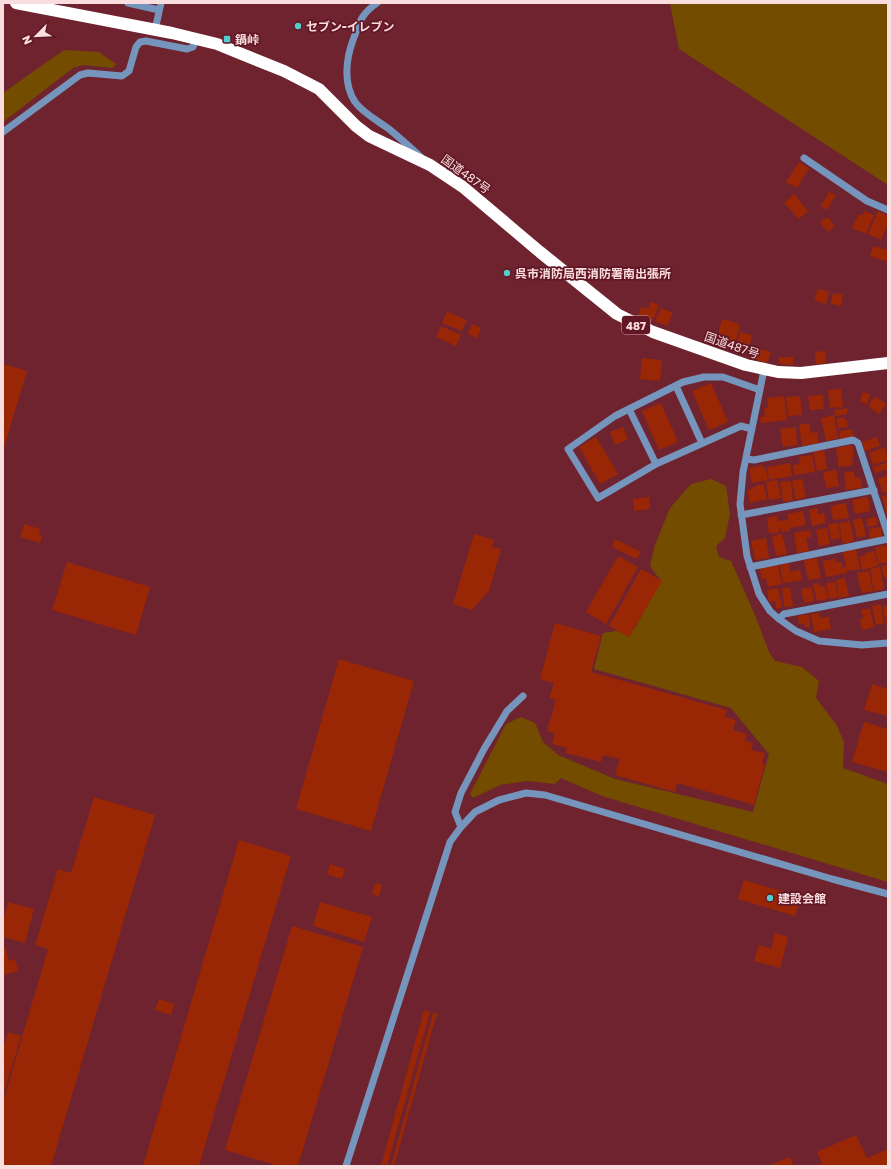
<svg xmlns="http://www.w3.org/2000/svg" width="891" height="1169" font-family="'Golos Text','Noto Sans JP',sans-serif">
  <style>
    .green { fill: #744c00 }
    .building { fill: #992706 }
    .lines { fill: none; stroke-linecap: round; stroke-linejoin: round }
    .minor { stroke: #7595bd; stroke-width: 7 }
    .highway { stroke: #fff; stroke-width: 12 }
    .poi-dot { fill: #52cdcc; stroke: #621725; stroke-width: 1.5 }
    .labels { text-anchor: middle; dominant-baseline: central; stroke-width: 3.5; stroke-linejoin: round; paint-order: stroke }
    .shield { fill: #621725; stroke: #cca2a7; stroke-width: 1 }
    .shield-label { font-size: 11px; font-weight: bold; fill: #fadddf }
    .poi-label { font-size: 12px; font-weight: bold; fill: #fadddf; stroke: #621725; text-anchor: start }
    .street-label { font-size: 12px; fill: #fadddf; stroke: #621725 }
  </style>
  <rect width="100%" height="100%" fill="#6f232f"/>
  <path class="green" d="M670,3H888V185L679,49Z
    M64,50L99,52L116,64L113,68L83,65L73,68L3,122V93Z
    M711,479L726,486L730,514L725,538L716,546L719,557L731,561L755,615L769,652L775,661L802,667L819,681L816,698L836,724L844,742L843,768L888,784V882L602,796L561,778L555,784L527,781L500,785L473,798L470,794L506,724L521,717L535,723L543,742L558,755L615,779L753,812L769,754L731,708L594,669L603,633L635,628L661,581L650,566L655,545L670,508L691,484Z"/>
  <path class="building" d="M799,162L809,168L797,188L786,182Z
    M829,192L836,195L827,210L821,206Z
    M794,194L808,211L799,219L784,203Z
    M865,211L874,215L866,234L852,228L859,214L863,215Z
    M878,211L888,216V223L881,240L868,234Z
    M828,217L835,226L828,232L820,222Z
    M873,246L888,250V262L870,256Z
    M818,289L829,292L826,304L814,300Z
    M833,293L843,295L841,306L831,304Z
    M650,302L659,305L652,322L638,317L641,307L648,309Z
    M661,308L673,313L667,326L655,321Z
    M447,312L467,320L462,331L442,323Z
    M722,319L740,324L734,348L716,343Z
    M472,324L481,328L477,338L468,334Z
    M441,326L461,335L456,346L436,337Z
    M740,332L752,335L748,352L735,349Z
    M753,347L771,352L767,363L750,358Z
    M825,351L826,363L816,364L815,352Z
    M779,357H793V365L779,364Z
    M642,358L662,360L660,381L640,379Z
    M3,364L27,371L3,451Z
    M711,383L728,422L709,430L692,391Z
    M841,389L843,407L830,408L828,390Z
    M863,392L870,394L867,404L860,402Z
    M823,395L824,409L810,410L808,396Z
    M784,396L787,420L761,423L760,417L765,416L764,408H768L767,398Z
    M800,396L802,415L788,416L786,397Z
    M875,396L886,404L879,414L868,406Z
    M661,403L678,442L659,450L642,411Z
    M847,408V414L835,416L834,410Z
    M834,415L838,438L826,441L821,418Z
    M844,417V420H847L848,427L838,428L837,418Z
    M809,423L811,433L817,432L819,443L802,446L799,425Z
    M623,427L628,439L615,445L610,432Z
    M796,427L797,445L783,447L780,429Z
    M852,429L853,437L840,439L839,431Z
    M596,437L618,474L600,484L579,447Z
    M877,437L880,446L865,451L862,442Z
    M852,445L854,458L852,459L853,465L839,467L836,448Z
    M885,447L888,460L873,465L869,453Z
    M824,450L827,469L817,471L813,452Z
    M812,455L815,472L794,475L793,465L800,464L799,457Z
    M888,462V469L875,473L873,467Z
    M790,463L792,476L769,480L767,467Z
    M763,465L764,469L766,468L768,480L752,483L749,468Z
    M836,470L839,486L826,488L823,472Z
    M854,471L855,478L860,477L862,488L846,490L844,473Z
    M888,475V492L883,493L878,479Z
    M802,479L806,497L796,500L792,481Z
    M777,480L781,498L769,500L766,482Z
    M791,481L793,500L783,502L780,482Z
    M764,484L767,499L750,503L747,490L754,488V486Z
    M888,495V516H887L882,496Z
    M649,497L650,509L634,511L633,499Z
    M868,497L870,511L855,514L852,500Z
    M846,503L849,518L833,520L831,506Z
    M817,508L818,514L824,513L826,523L812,526L809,510Z
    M803,511L806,525L790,528L787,514Z
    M777,516V521L788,520L790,531L782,532L781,528L779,529V532L769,534L767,518Z
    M876,517L878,525L868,527L866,519Z
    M862,518L866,536L857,538L853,520Z
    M850,521L854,541L843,544L839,523Z
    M838,523L841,538L831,540L828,524Z
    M24,524L40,529L39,535H42L40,543L20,537Z
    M881,527L882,537L870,539L869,529Z
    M827,528L830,544L819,546L816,530Z
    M810,530L811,537L806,538L809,551L797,553L794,533Z
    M474,534L494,540L492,547L501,549L489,591L472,610L453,604Z
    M782,534L787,554L776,556L772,536Z
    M766,538L769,558L755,560L751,541Z
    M615,539L641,552L637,559L612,547Z
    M887,545L888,562L878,564L875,548Z
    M856,549L860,569L847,571L843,552Z
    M874,551L878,566L862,570L859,557L866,555V553Z
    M618,556L638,567L606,624L586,612Z
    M817,558L821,578L808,580L804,560Z
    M835,559L836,563L842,562V568L846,567L847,573L826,577L823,561Z
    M67,562L150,587L136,635L52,610Z
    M789,563L790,572L800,570L802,580L783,583L780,565Z
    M778,565L782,584L768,587L766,578L762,579L760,568Z
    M888,565V577L884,578L881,566Z
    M880,567L884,589L874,591L870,569Z
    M641,569L662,581L629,637L609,626Z
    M869,571L873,591L862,593L857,573Z
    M845,578L849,596L839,598L836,580Z
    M835,582L838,597L829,599L826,583Z
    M820,583V587L825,586L828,599L817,601L813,584Z
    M790,587L793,606L784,607L782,588Z
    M812,587L814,601L804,603L801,589Z
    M778,588L782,607L776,609L775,601L769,602L767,590Z
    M881,604L884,623L876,625L872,606Z
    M888,606V628H887L883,607Z
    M870,608L874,627L862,630L860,619L863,618L861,610Z
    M819,613L820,618L829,617L831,629L814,632L811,614Z
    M809,614L810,627H805L804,623L799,624L798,616Z
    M555,623L601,636L591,672L727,710L725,717L736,720L733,730L747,734L745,741L753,743L751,750L765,753L762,764L765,765L754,805L677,783L675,792L615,775L620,759L603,755L601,762L566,753L567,748L552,744L555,734L547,731L556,700L549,698L554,683L540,679Z
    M339,659L414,681L371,831L296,809Z
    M872,684L888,689V716L864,710Z
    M864,722L888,729V772L852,762Z
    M94,797L155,815L51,1166H3V1102L48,949L35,945L58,869L71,873Z
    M239,840L291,856L212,1121L199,1166H143Z
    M330,864L345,869L342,879L327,874Z
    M744,880L801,897L795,916L738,899Z
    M375,883L382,885L379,896L372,894Z
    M8,902L34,909L25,943L3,937V921Z
    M320,902L372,917L364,942L313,926Z
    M292,926L363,947L298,1166H279L225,1150Z
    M775,933L788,937L780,968L754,961L759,945L771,949Z
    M5,946L9,961L15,959L18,971L3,975V947Z
    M159,999L174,1004L171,1015L155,1010Z
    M424,1010L430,1012L387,1166H381Z
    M433,1013H437L394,1166H391Z
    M8,1032L21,1036L3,1096V1050Z
    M856,1135L867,1158L888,1149V1166H815L822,1163L817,1152Z
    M790,1157L794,1166H768Z"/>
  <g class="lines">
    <path class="minor" d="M128,3L159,10
      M377,3C360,15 360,22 353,40C346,59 343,84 355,102C363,113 378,121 389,129C400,138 411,148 421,157
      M155,30L161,3
      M3,132L80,75L88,73L122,76L129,71L136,47L140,42L146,41L187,49L193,47L196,39
      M804,158L867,201L888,210
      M764,370L743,472L740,504L747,556L759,594L770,611L779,619L796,631L819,641L862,645L888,643
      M676,386L702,443
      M629,409L656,464
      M752,429L741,426L656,464L598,498L568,449L615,416L683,382L704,377H723L760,390
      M746,459L754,460L853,440L858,443L888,535
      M741,515L874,490
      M750,567L888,539
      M779,619L784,614L888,594
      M461,827L455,812L461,793L484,749L507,711L523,696
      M346,1166L450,842L461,827L475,812L499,800L526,793L545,795L832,879L888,894"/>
    <path class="highway" d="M16,3L172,33L217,44L284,71L319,89L356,126L369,136L430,165L463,187L540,252L617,314L653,332L746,365L778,372L801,373L888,363"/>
  </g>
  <g class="poi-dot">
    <circle cx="298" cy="26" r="4"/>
    <rect x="223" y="35" width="8" height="8" rx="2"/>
    <circle cx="507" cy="273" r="4"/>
    <circle cx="770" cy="898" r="4"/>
  </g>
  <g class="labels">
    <rect class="shield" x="622" y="316" width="28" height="18" rx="3"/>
    <g class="shield-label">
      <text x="636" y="325">487</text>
    </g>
    <g class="poi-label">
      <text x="306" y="26">セブン-イレブン</text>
      <text x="235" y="39">鍋峠</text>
      <text x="515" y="273">呉市消防局西消防署南出張所</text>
      <text x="778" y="898">建設会館</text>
    </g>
    <g class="street-label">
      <text transform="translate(466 174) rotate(36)">国道487号</text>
      <text transform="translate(732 345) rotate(19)">国道487号</text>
    </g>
  </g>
  <rect width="891" height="1169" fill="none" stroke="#fadddf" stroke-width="8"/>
  <g transform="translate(36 36) rotate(246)" stroke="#621725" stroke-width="3" paint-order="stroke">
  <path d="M0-3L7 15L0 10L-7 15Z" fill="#fadddf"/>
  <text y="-6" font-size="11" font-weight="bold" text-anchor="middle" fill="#fadddf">N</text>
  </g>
</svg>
